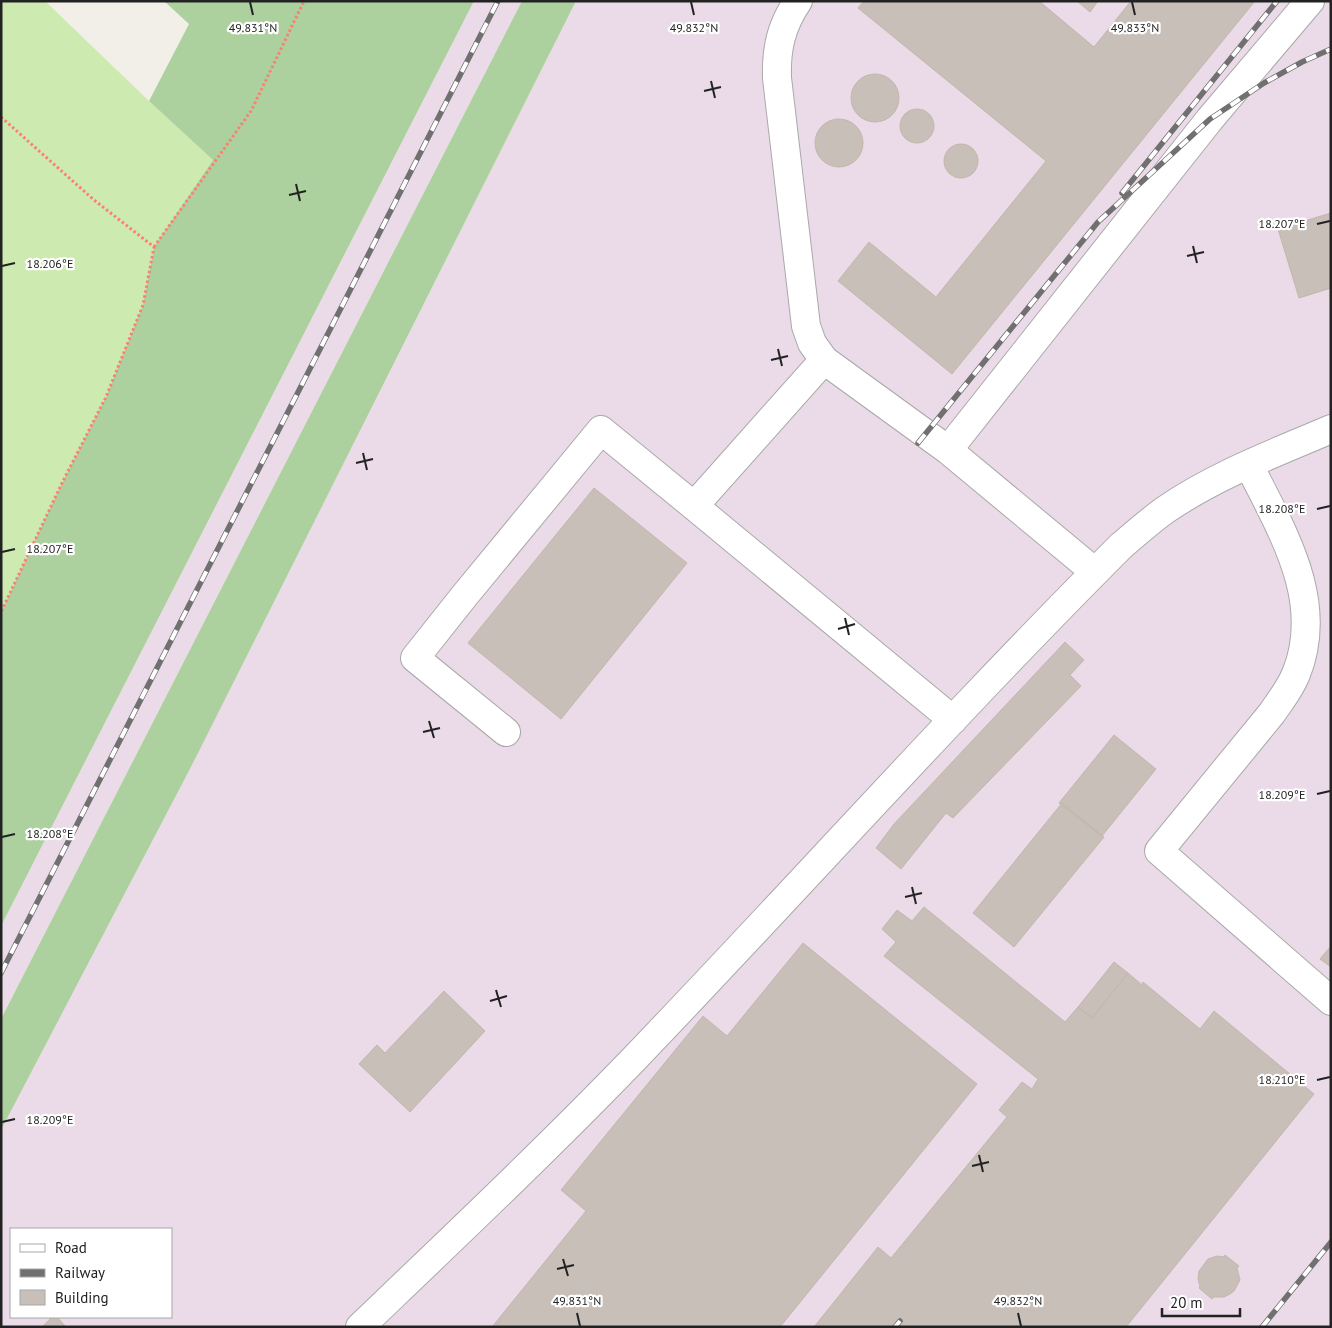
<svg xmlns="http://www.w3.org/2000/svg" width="1332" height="1328" font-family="'PT Sans',sans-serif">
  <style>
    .industrial { fill: #ebdbe8; fill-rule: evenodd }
    .grass { fill: #cdebb0 }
    .forest { fill: #add19e }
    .building { fill: #c7bfb8; stroke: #c4b6ab }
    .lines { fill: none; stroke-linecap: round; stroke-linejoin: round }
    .minor-casing { stroke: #a9a9a9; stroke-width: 30 }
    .path { stroke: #fa8072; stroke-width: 3; stroke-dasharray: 2.5 2.5; stroke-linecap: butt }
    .minor { stroke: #fff; stroke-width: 28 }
    .rail-casing { stroke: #707070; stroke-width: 5.5 }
    .rail { stroke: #fff; stroke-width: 4; stroke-dasharray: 11; stroke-linecap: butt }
    .ticks { fill: none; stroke: #222; stroke-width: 2 }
    .ticks-label { font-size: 12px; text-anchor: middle; fill: #222; stroke: #fff; stroke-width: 4.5; stroke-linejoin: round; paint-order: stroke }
  </style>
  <rect width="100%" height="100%" fill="#f2efe9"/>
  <path class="industrial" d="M474,1H522L1,1019V926Z
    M576,1H1331V1327H1V1130L191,767ZM11,1229H171V1317H11Z"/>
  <path class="grass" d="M1,1H45L149,101L213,160L154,247L143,305L106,397L62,483L1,612Z"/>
  <path class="forest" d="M164,1H474L1,926V612L62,483L106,397L143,305L154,247L213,160L149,101L189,24Z
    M522,1H576L191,767L1,1130V1019Z"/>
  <path class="building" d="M864,1H1039L1094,47L1131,1H1255L952,374L838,281L869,242L936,297L1046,161L858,8Z
    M1077,1H1098L1090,12Z
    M851 98a24 24 0 1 1 48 0a24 24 0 1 1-48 0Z
    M900 126a17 17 0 1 1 34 0a17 17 0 1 1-34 0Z
    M815 143a24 24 0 1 1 48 0a24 24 0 1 1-48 0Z
    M944 161a17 17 0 1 1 34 0a17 17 0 1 1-34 0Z
    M1331,213V288L1299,298L1278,229Z
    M594,488L687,563L561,719L468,643Z
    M1065,642L1084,660L1070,675L1081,686L953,818L946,813L901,869L876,848L894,824Z
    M1114,735L1156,769L1102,836L1059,803Z
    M1062,803L1104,837L1014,947L973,913Z
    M924,907L1065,1022L1078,1007L1092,1018L1128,973L1142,985L1143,982L1200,1029L1214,1011L1314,1094L1126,1327H814L878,1247L891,1258L1007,1117L999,1110L1022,1082L1032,1089L1038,1079L884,956L896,942L882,929L897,910L912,921Z
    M803,943L977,1084L780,1327H492L586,1211L561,1190L703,1016L727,1036Z
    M1331,946V967L1320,959Z
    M1114,962L1128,973L1092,1018L1078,1007Z
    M444,991L485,1031L410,1112L359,1064L377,1045L385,1053Z
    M1225,1255L1239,1266L1237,1268L1240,1280L1234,1291L1230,1294L1224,1297H1214L1212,1299L1199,1288L1200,1286L1198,1279L1199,1271L1208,1259L1217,1256L1224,1257Z
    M52,1317H57L66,1327H42Z"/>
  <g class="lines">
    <defs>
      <path id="minor" d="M798,1C781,26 776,49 777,78L806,326L812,343L824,360L694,506L953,720
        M824,360L948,450L1095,572
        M948,450L1210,119L1310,1
        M1249,465C1281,530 1326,600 1296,674C1290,689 1280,701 1272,713L1159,851L1331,1001
        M506,732L415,658L465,595L601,430L694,506
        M360,1327C452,1239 545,1151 634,1059C797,889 954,713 1121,546C1135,534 1150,521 1165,510C1216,475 1275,453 1331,429"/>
    </defs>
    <use href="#minor" class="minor-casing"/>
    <path class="path" d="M1,117L94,200L154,247L143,305L106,397L62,483L1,612
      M154,247L251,111L304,1"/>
    <use href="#minor" class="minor"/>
    <defs>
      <path id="rail" d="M1122,193L1277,1
        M918,443L1098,222L1210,119L1264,83L1302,62L1331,49
        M1,973L498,1
        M895,1327L900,1321
        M1262,1327L1331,1242"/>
    </defs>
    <use href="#rail" class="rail-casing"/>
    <use href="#rail" class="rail"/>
  </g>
  <path class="ticks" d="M250,2L253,15M691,2L694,15M1132,2L1135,15M711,81L715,98M704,91L721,87M296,184L300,201M289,195L306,191M1317,224L1330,221M1193,246L1197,263M1187,256L1204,252M2,266L15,263M778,349L782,366M771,360L788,356M363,453L367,470M356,463L373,459M1317,509L1330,506M2,552L15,549M845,618L849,635M838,629L855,624M429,721L434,738M423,732L440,728M1317,794L1330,791M2,837L15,834M912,887L916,904M905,897L922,893M496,990L501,1007M490,1001L507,996M1317,1080L1330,1077M2,1122L15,1119M979,1155L983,1172M972,1166L989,1162M563,1259L568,1276M557,1269L574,1265M577,1313L580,1326M1018,1313L1021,1326"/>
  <g class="ticks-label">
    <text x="253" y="32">49.831°N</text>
    <text x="694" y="32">49.832°N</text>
    <text x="1135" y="32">49.833°N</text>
    <text x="1282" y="228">18.207°E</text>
    <text x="50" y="268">18.206°E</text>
    <text x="1282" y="513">18.208°E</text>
    <text x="50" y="553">18.207°E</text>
    <text x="1282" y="799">18.209°E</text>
    <text x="50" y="838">18.208°E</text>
    <text x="1282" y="1084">18.210°E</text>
    <text x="50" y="1124">18.209°E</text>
    <text x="577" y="1305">49.831°N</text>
    <text x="1018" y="1305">49.832°N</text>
  </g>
  <rect width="1332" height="1328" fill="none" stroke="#222222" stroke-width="5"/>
  <rect x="10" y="1228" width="162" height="90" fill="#ffffff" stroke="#a7a7a7"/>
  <rect x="20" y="1244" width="25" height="8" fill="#ffffff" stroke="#a7a7a7"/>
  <text x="55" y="1253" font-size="15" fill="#222222">Road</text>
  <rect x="20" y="1269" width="25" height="8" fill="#707070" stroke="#a7a7a7"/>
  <text x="55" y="1278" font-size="15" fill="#222222">Railway</text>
  <rect x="20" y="1290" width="25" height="15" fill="#c7bfb8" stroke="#a7a7a7"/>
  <text x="55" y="1303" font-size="15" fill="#222222">Building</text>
  <path d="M1162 1308v8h78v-8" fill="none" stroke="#222222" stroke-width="2.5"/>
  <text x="1170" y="1308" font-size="15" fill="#222222" stroke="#ffffff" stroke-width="4" paint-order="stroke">20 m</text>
</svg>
